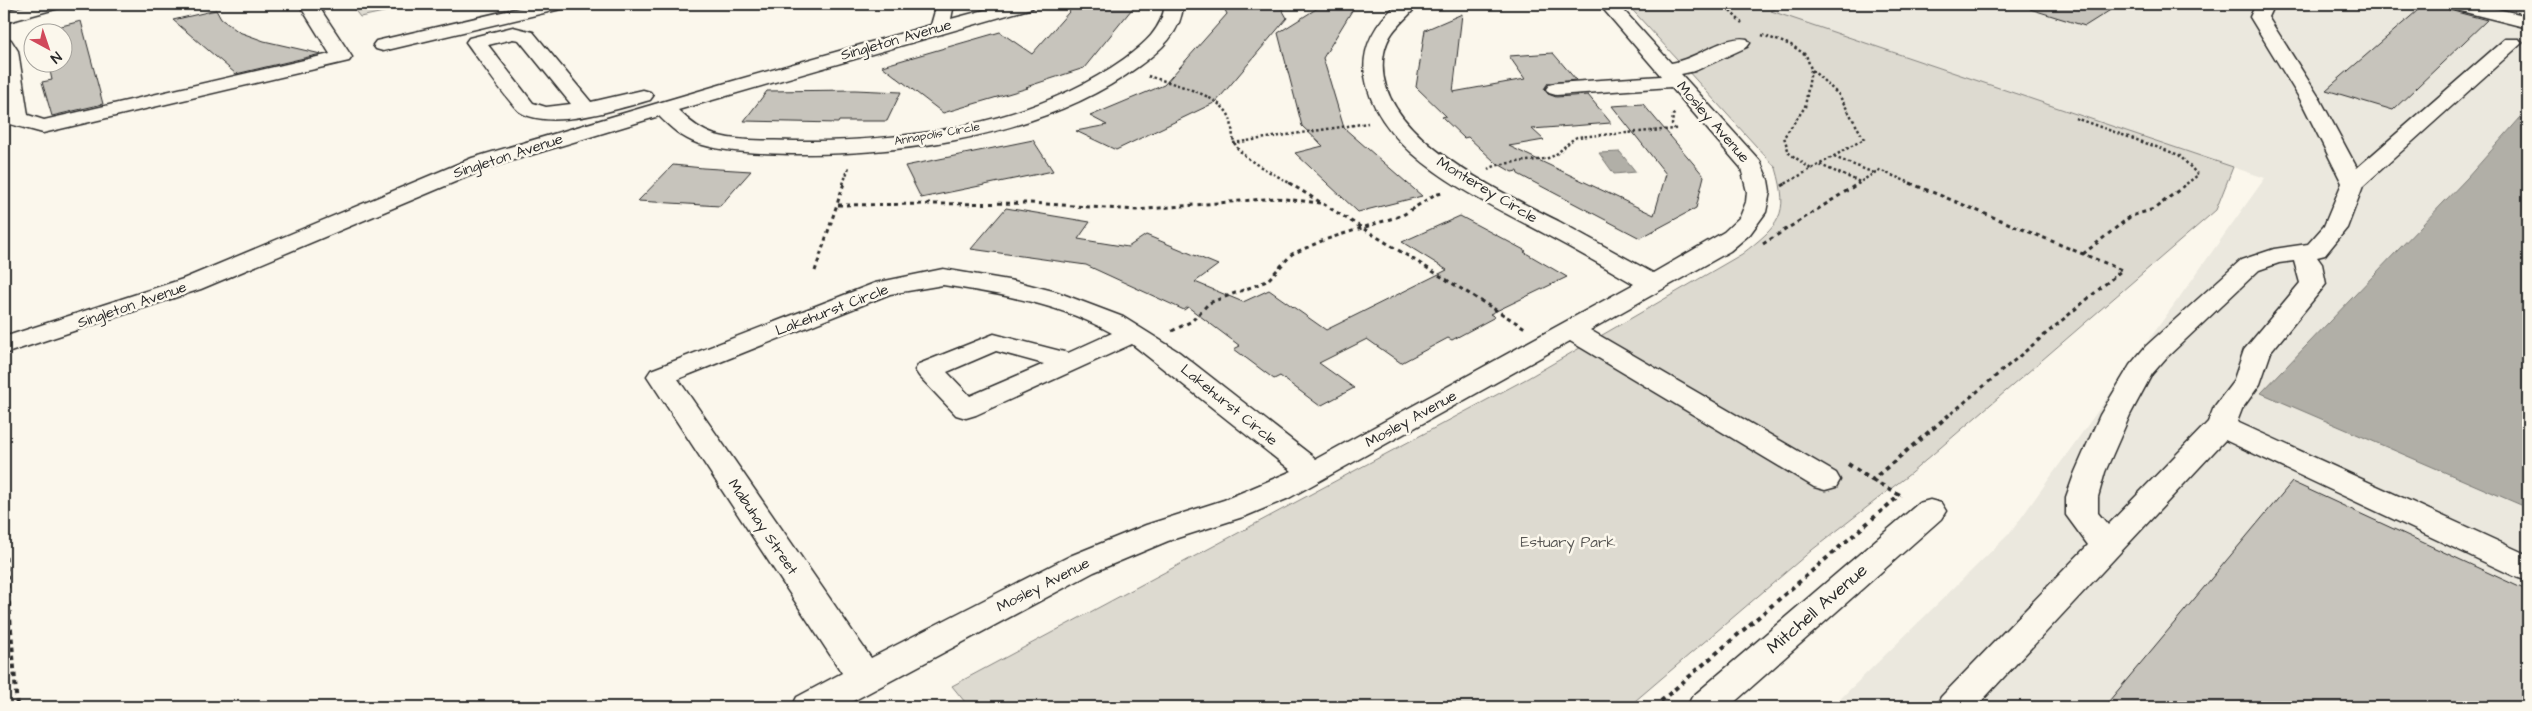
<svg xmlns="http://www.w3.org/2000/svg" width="2532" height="711" font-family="'Architects Daughter',sans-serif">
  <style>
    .built { fill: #ebe8de }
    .green { fill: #dddad0; stroke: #84827e }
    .water { fill: #b1afa7; stroke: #7b7a75 }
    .building { fill: #c7c4bc; stroke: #2b2b2b }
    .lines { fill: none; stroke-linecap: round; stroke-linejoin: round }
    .minor-casing { stroke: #2b2b2b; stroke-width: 3 }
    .path-far2 { stroke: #2b2b2b; stroke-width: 2.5; stroke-dasharray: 2.5 2.5; stroke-linecap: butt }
    .path-far1 { stroke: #2b2b2b; stroke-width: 3; stroke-dasharray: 4 4; stroke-linecap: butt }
    .path { stroke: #2b2b2b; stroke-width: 4; stroke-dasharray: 4.5 4.5; stroke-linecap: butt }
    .minor { fill: #fbf7ec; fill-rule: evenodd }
    .labels { text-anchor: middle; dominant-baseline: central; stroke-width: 5; stroke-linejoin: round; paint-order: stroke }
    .far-street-label { font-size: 12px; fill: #2b2b2b; stroke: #fbf7ec }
    .street-label { font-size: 15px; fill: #2b2b2b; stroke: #fbf7ec }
    .park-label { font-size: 15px; fill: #585754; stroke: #fbf7ec }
    .near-street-label { font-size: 18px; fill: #2b2b2b; stroke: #fbf7ec }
  </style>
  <rect width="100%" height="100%" fill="#fbf7ec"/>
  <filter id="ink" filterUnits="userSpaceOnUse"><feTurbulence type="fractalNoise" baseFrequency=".02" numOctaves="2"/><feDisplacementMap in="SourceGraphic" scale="10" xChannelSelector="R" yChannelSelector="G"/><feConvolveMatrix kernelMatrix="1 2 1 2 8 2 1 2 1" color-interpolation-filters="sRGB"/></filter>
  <g filter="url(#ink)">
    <path class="built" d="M1785,4H2528V109L2467,178L2262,393L2528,508V707H1832L2011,532L2265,178L1771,11Z"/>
    <path class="green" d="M350,4H421L360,17Z
      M1627,4H1785L1771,11L2233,167L2216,210L1911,473L1812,550L1628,707H969L952,686L1528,378L1742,254C1779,225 1790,216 1776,168Z"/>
    <path class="water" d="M2528,109V508L2261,393L2467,178Z
      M1620,152L1636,172L1614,174L1599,153Z"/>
    <path class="building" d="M1076,4L1104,6L1106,4H1136L1084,68L1026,87L1028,88L943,113L882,66L1000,32L1032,54Z
      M1222,4H1250L1252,6L1279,4L1287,18L1216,102L1116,150L1076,131L1107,125L1090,116L1164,85L1227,14Z
      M1324,4H1356L1323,58L1344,128L1422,196L1358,212L1295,153L1323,146L1302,126L1278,33Z
      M2031,4H2120L2085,26L2030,9Z
      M2425,4H2444L2449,10L2487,20L2393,110L2326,90Z
      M216,10L221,19L239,32L264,41L321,54L236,74L173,20Z
      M1462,14L1453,92L1525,79L1509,56L1553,53L1576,80L1548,83L1544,89L1548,94L1556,97L1588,95L1611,123L1532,129L1544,140L1509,146L1654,215L1666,174L1612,106L1643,104L1704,176L1696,208L1640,238L1518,174L1517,171L1512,172L1495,162L1468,137L1464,138L1442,117L1446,116L1416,87L1425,30Z
      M81,21L103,104L52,116L42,82L52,80L48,62H62V32L42,31Z
      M767,91L855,90L901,92L887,121H839L838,123L744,121Z
      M1033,140L1053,171L921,198L905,166Z
      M673,165L703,168L751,171L720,206L638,201Z
      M1006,208L1090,222L1078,239L1128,247L1146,235L1218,265L1195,282L1243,302L1269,290L1326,330L1447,270L1402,242L1460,216L1526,251L1524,252L1567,277L1490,314L1495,317L1452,340L1448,338L1401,363L1367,339L1319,363L1354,388L1320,406L1280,376L1274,379L1234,349L1240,346L1188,307L1184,310L1086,265L971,249Z
      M2292,482L2528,591V707H2104Z"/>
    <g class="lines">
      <defs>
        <path id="minor" d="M33,4H62L59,8L4,23V11Z
          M299,4H317L352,57L349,61L43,133L10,124C0,106 4,59 4,38L11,40L18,51L28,115L44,120L330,54Z
          M536,4H568L565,8L383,51L376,49L373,45L376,41Z
          M937,4H962L959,8L953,9L951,19L1007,4H1035L1032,8L678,110C689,121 700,130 715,135C740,142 769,140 794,141C905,142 1032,125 1124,59C1144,44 1162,30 1165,4H1183C1182,32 1160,51 1139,66C1046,135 906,155 792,154C761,153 729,153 699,144C682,138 671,128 659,116L488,168L201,289L4,354V337L183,279L472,158L726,83L931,25Z
          M1398,4H1418C1405,22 1389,28 1384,53C1368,133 1504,193 1560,222C1591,239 1622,256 1653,273L1724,232L1740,217L1746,202L1747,192L1741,168L1671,87L1556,95L1549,93L1546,89L1549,85L1556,83L1661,76L1599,4H1618L1671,63C1695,60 1726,34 1747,39L1750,43L1747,47L1695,71L1681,74L1760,161L1768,180L1770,192L1766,212L1750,234L1730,251L1590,330L1836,473L1840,480L1836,487L1825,490L1814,487L1570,341L1289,498L1246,516L1168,541L1094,572L842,707H792L797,697L842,673L647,376L651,370L875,283L943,269L1014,281L1057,292L1123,317L1179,352L1316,459L1634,284C1605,267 1575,250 1545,234C1482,200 1377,155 1365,76C1361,47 1376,22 1398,4ZM943,285C1000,294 1061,304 1112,333L1068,353L994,334L919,364L915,370L919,376L956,415L966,418L976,415L1132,344L1292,471L1224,500L1146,525L1070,556L871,658L678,379L890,294ZM996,351L1044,364L970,396L947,372Z
          M2256,4H2274L2268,17L2320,99L2357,168L2505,39H2519L2522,43L2363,186L2347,228L2325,255L2317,257L2322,264L2326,284L2271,352L2260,384L2242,409L2237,422L2528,555V581L2516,577L2225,440L1976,707H1936L1941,697L2088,545L2066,515V497L2075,472L2100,415L2130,365L2146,346L2241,260L2274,249L2308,244L2324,226L2342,183L2300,99L2250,17ZM2294,261L2300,283L2244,350L2233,382L2214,407L2208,422L2108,525L2098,513V497L2105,472L2130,415L2152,374L2166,358L2259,270L2279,263Z
          M2446,4H2476L2528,16V28L2449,8Z
          M513,27L533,32L591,102L643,90L650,92L653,96L650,100C617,109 551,131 520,112C511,106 475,54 466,42L469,38ZM513,39L519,40L571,104L546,107L533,103L488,45Z
          M1930,500L1941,503L1946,511L1941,519L1729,707H1687L1692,697L1919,503Z"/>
      </defs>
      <use href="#minor" class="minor-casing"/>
      <path class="path-far2" d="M1723,4L1742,23
        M1762,35L1791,45L1806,55L1811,69L1839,95L1864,139L1785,184
        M1811,70L1805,107L1784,137L1789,153L1811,169
        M1148,76C1170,83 1219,94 1229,116C1235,129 1229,140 1240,151C1253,165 1275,174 1291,184
        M2075,118L2179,155L2198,175L2186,184
        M1233,143L1368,123
        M1834,157L1874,173
        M1820,165L1860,182
        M1488,169C1507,159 1541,163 1553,156C1562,151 1567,142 1577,137L1675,129L1672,125L1673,115L1676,113
        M843,184L849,167
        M1857,184L1879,170L1913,184"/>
      <path class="path-far1" d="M1289,183L1525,328
        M1910,183L2122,270L1947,417
        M1782,186L1787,183
        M838,205L1030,203L1136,210L1276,198L1320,203
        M1763,244L1859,183
        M2083,254L2131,216L2154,209L2188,183
        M815,271L844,183
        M1172,331L1192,321L1209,303L1267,281L1292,254L1324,240L1403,215L1434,195L1442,193"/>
      <path class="path" d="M1848,464L1872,480L1949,415
        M1872,480L1900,495
        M4,539L17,707
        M1654,707L1900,495"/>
      <use href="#minor" class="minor"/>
    </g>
  </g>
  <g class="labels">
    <g class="far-street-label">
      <text transform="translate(937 134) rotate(-10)">Annapolis Circle</text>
    </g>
    <g class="street-label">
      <text transform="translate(896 40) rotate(-16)">Singleton Avenue</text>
      <text transform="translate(1713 122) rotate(49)">Mosley Avenue</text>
      <text transform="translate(508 156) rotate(-18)">Singleton Avenue</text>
      <text transform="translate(1487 190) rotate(31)">Monterey Circle</text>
      <text transform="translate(132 305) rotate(-19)">Singleton Avenue</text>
      <text transform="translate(832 310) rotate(-21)">Lakehurst Circle</text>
      <text transform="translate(1229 405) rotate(39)">Lakehurst Circle</text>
      <text transform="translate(1411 419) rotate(-29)">Mosley Avenue</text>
      <text transform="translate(763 527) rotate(56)">Mabuhay Street</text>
      <text transform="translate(1043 585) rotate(-27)">Mosley Avenue</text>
    </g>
    <g class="park-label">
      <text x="1568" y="542">Estuary Park</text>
    </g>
    <g class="near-street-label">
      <text transform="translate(1817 609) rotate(-41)">Mitchell Avenue</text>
    </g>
  </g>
  <rect width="2532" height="711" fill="none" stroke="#fbf7ec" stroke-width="20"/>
  <rect x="10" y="10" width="2512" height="691" fill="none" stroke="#2b2b2b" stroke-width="2" filter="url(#ink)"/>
  <g transform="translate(48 48) rotate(140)"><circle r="24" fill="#fbf7ec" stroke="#a8a59f"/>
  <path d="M0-4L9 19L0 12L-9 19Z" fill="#d1495b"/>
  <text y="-8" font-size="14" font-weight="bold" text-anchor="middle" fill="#2b2b2b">N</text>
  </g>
</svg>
